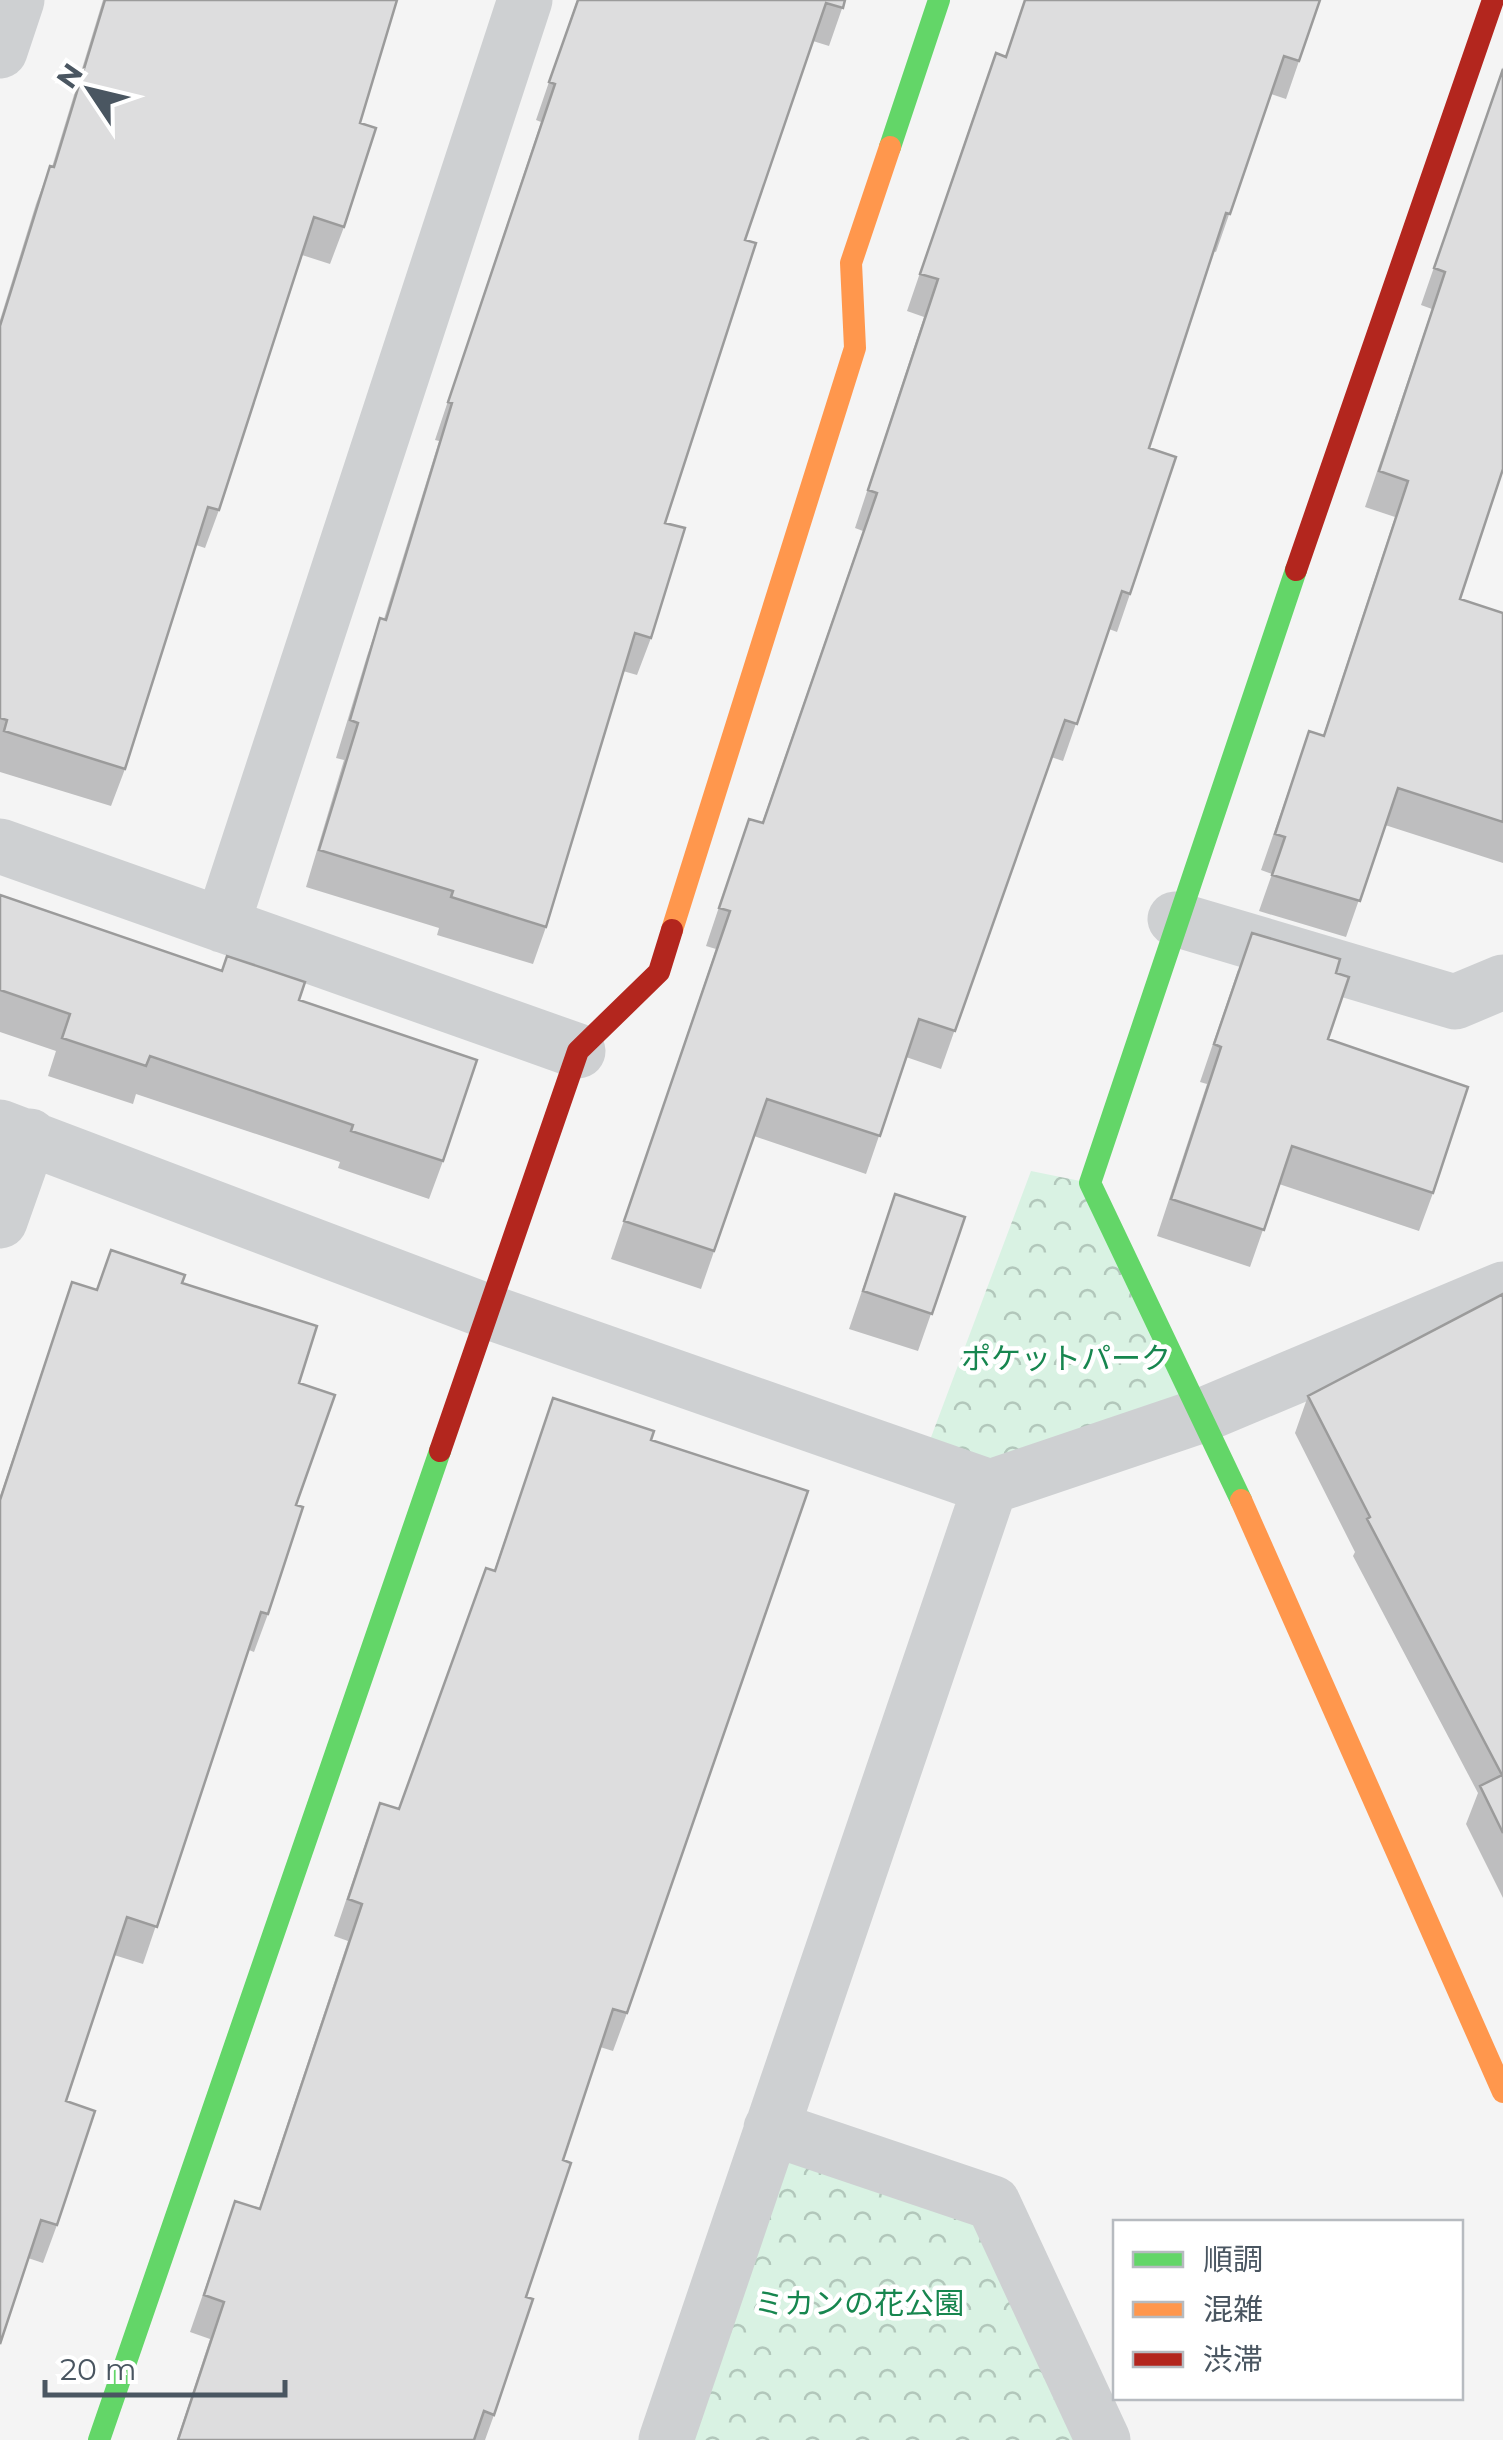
<svg xmlns="http://www.w3.org/2000/svg" width="1503" height="2440" font-family="Montserrat,'Noto Sans JP',sans-serif">
  <style>
    .park { fill: url(#park-crowns) }
    .lines { fill: none; stroke-linecap: round; stroke-linejoin: round }
    .street { stroke: #ced0d2; stroke-width: 55 }
    .fast { stroke: #63d668; stroke-width: 22 }
    .slow { stroke: #ff974d; stroke-width: 22 }
    .jam { stroke: #b3261e; stroke-width: 22 }
    .wall { fill: #bebebf }
    .building { fill: #ddddde; stroke: #9b9b9b; stroke-width: 2.5 }
    .labels { text-anchor: middle; dominant-baseline: central; stroke-width: 9; stroke-linejoin: round; paint-order: stroke }
    .park-label { font-size: 30px; fill: #17864f; stroke: #fff }
  </style>
  <defs>
    <pattern id="park-crowns" width="20" height="18" patternUnits="userSpaceOnUse" patternTransform="scale(2.5)"><rect width="20" height="18" fill="#d9f2e3"/><path d="M2 6a3 3 0 1 1 6 0M12 15a3 3 0 1 1 6 0" fill="none" stroke="#b2c7bb"/></pattern>
  </defs>
  <rect width="100%" height="100%" fill="#f4f4f4"/>
  <path class="park" d="M1031,1171L1090,1183L1203,1415L990,1487L921,1464Z
    M771,2128L993,2203L1103,2440H666Z"/>
  <g class="lines">
    <path class="street" d="M0,51L17,0
      M0,846L578,1051
      M1175,919L1455,1002L1503,982
      M222,925L525,0
      M0,1127L489,1312L990,1487L1203,1415L1503,1289
      M0,1221L30,1136
      M771,2128L993,2203L1103,2440
      M666,2440L990,1487"/>
    <path class="fast" d="M890,147L939,0
      M1241,1500L1090,1183L1296,570
      M99,2440L440,1451"/>
    <path class="slow" d="M672,930L855,348L851,263L890,147
      M1241,1500L1503,2092"/>
    <path class="jam" d="M1296,570L1493,0
      M440,1451L578,1051L659,972L672,930"/>
  </g>
  <path class="wall" d="M103,0H397L360,123L344,227L330,264L302,255L219,510L205,548L196,545L125,769L111,806L0,772V320L36,204L50,166L52,167Z
    M577,0H845L829,46L813,41L745,240L665,523L651,638L637,675L623,671L546,927L533,964L437,935L439,928L306,887L344,760L336,758L367,656L380,618L384,619L439,441L435,440L541,122L536,120Z
    M1320,0L1286,99L1271,94L1216,252L1213,251L1149,448L1130,594L1117,632L1109,629L1063,761L1051,757L941,1069L906,1057L866,1174L754,1136L701,1289L611,1259L716,949L706,946L736,856L749,819L762,823L863,531L855,528L924,317L907,311L982,91L1005,56Z
    M1503,67L1460,599L1503,613V863L1385,825L1346,937L1259,911L1272,874L1261,870L1309,731L1323,736L1395,517L1365,507L1432,309L1421,305Z
    M0,895L299,1000L443,1161L429,1199L338,1168L340,1162L136,1094L133,1104L48,1076L56,1051L0,1032Z
    M1238,970L1336,973L1328,1039L1433,1193L1419,1231L1279,1184L1250,1267L1157,1236L1207,1084L1200,1082Z
    M895,1194L965,1217L918,1351L849,1329Z
    M111,1250L182,1283L299,1383L296,1505L268,1614L254,1652L249,1650L143,1964L114,1955L66,2101L57,2225L43,2263L28,2258L0,2344V1496L72,1282L96,1290Z
    M1503,1294V1898L1466,1824L1478,1793L1353,1556L1355,1552L1295,1433L1308,1396Z
    M553,1398L651,1440L627,2013L613,2051L600,2047L563,2160L494,2415L485,2440H177L210,2339L190,2332L222,2239L235,2201L259,2209L348,1941L334,1936L366,1841L380,1803L399,1809L494,1571Z"/>
  <path class="building" d="M105,0H397L360,123L376,128L344,227L314,217L219,510L208,507L125,769L4,731L7,720L0,718V326L50,166L54,167Z
    M578,0H845L843,8L826,3L745,240L756,243L665,523L685,528L651,638L635,633L546,927L451,897L453,891L319,850L358,723L350,720L380,618L386,620L452,403L448,402L555,84L549,82Z
    M1025,0H1320L1299,61L1284,56L1230,214L1226,213L1149,448L1176,457L1130,594L1122,591L1077,724L1065,720L955,1031L919,1019L880,1136L767,1099L714,1251L624,1221L730,911L719,908L749,819L763,823L877,493L868,490L938,279L920,274L996,53L1006,57Z
    M1503,69V469L1460,599L1503,613V822L1398,788L1360,901L1272,875L1285,837L1275,834L1309,731L1324,736L1408,481L1379,471L1445,272L1434,268Z
    M0,895L222,971L227,956L305,982L299,1000L477,1060L443,1161L351,1131L353,1125L150,1056L146,1066L62,1038L70,1014L0,990Z
    M1252,933L1340,959L1336,973L1349,977L1328,1039L1468,1087L1433,1193L1292,1146L1264,1230L1171,1199L1221,1047L1214,1044Z
    M895,1194L965,1217L932,1314L863,1291Z
    M111,1250L185,1275L182,1283L317,1326L299,1383L335,1395L296,1505L303,1507L268,1614L261,1612L157,1927L127,1917L66,2101L95,2111L57,2225L41,2220L0,2344V1500L72,1282L97,1290Z
    M1503,1294V1833L1480,1786L1502,1775L1367,1519L1370,1517L1308,1396Z
    M553,1398L654,1431L651,1440L808,1491L627,2013L613,2009L563,2160L571,2163L526,2297L533,2299L494,2415L484,2411L474,2440H178L224,2302L204,2295L235,2201L260,2209L362,1904L348,1899L380,1803L399,1809L486,1568L495,1571Z"/>
  <g class="labels">
    <g class="park-label">
      <text x="1066" y="1358">ポケットパーク</text>
      <text x="859" y="2303">ミカンの花公園</text>
    </g>
  </g>
  <rect x="1113" y="2220" width="350" height="180" fill="#ffffff" stroke="#b7bbc0" stroke-width="2.5"/>
  <rect x="1133" y="2252" width="50" height="15" fill="#63d668" stroke="#b7bbc0" stroke-width="2.5"/>
  <text x="1203" y="2270" font-size="30" fill="#4a5661">順調</text>
  <rect x="1133" y="2302" width="50" height="15" fill="#ff974d" stroke="#b7bbc0" stroke-width="2.5"/>
  <text x="1203" y="2320" font-size="30" fill="#4a5661">混雑</text>
  <rect x="1133" y="2352" width="50" height="15" fill="#b3261e" stroke="#b7bbc0" stroke-width="2.5"/>
  <text x="1203" y="2370" font-size="30" fill="#4a5661">渋滞</text>
  <g transform="translate(90 90) rotate(305)" stroke="#ffffff" stroke-width="8" paint-order="stroke">
  <path d="M0-8L18 38L0 25L-18 38Z" fill="#4a5661"/>
  <text y="-15" font-size="28" font-weight="bold" text-anchor="middle" fill="#4a5661">N</text>
  </g>
  <path d="M45 2380v15h240v-15" fill="none" stroke="#4a5661" stroke-width="5"/>
  <text x="60" y="2380" font-size="30" fill="#4a5661" stroke="#ffffff" stroke-width="8" paint-order="stroke">20 m</text>
</svg>
